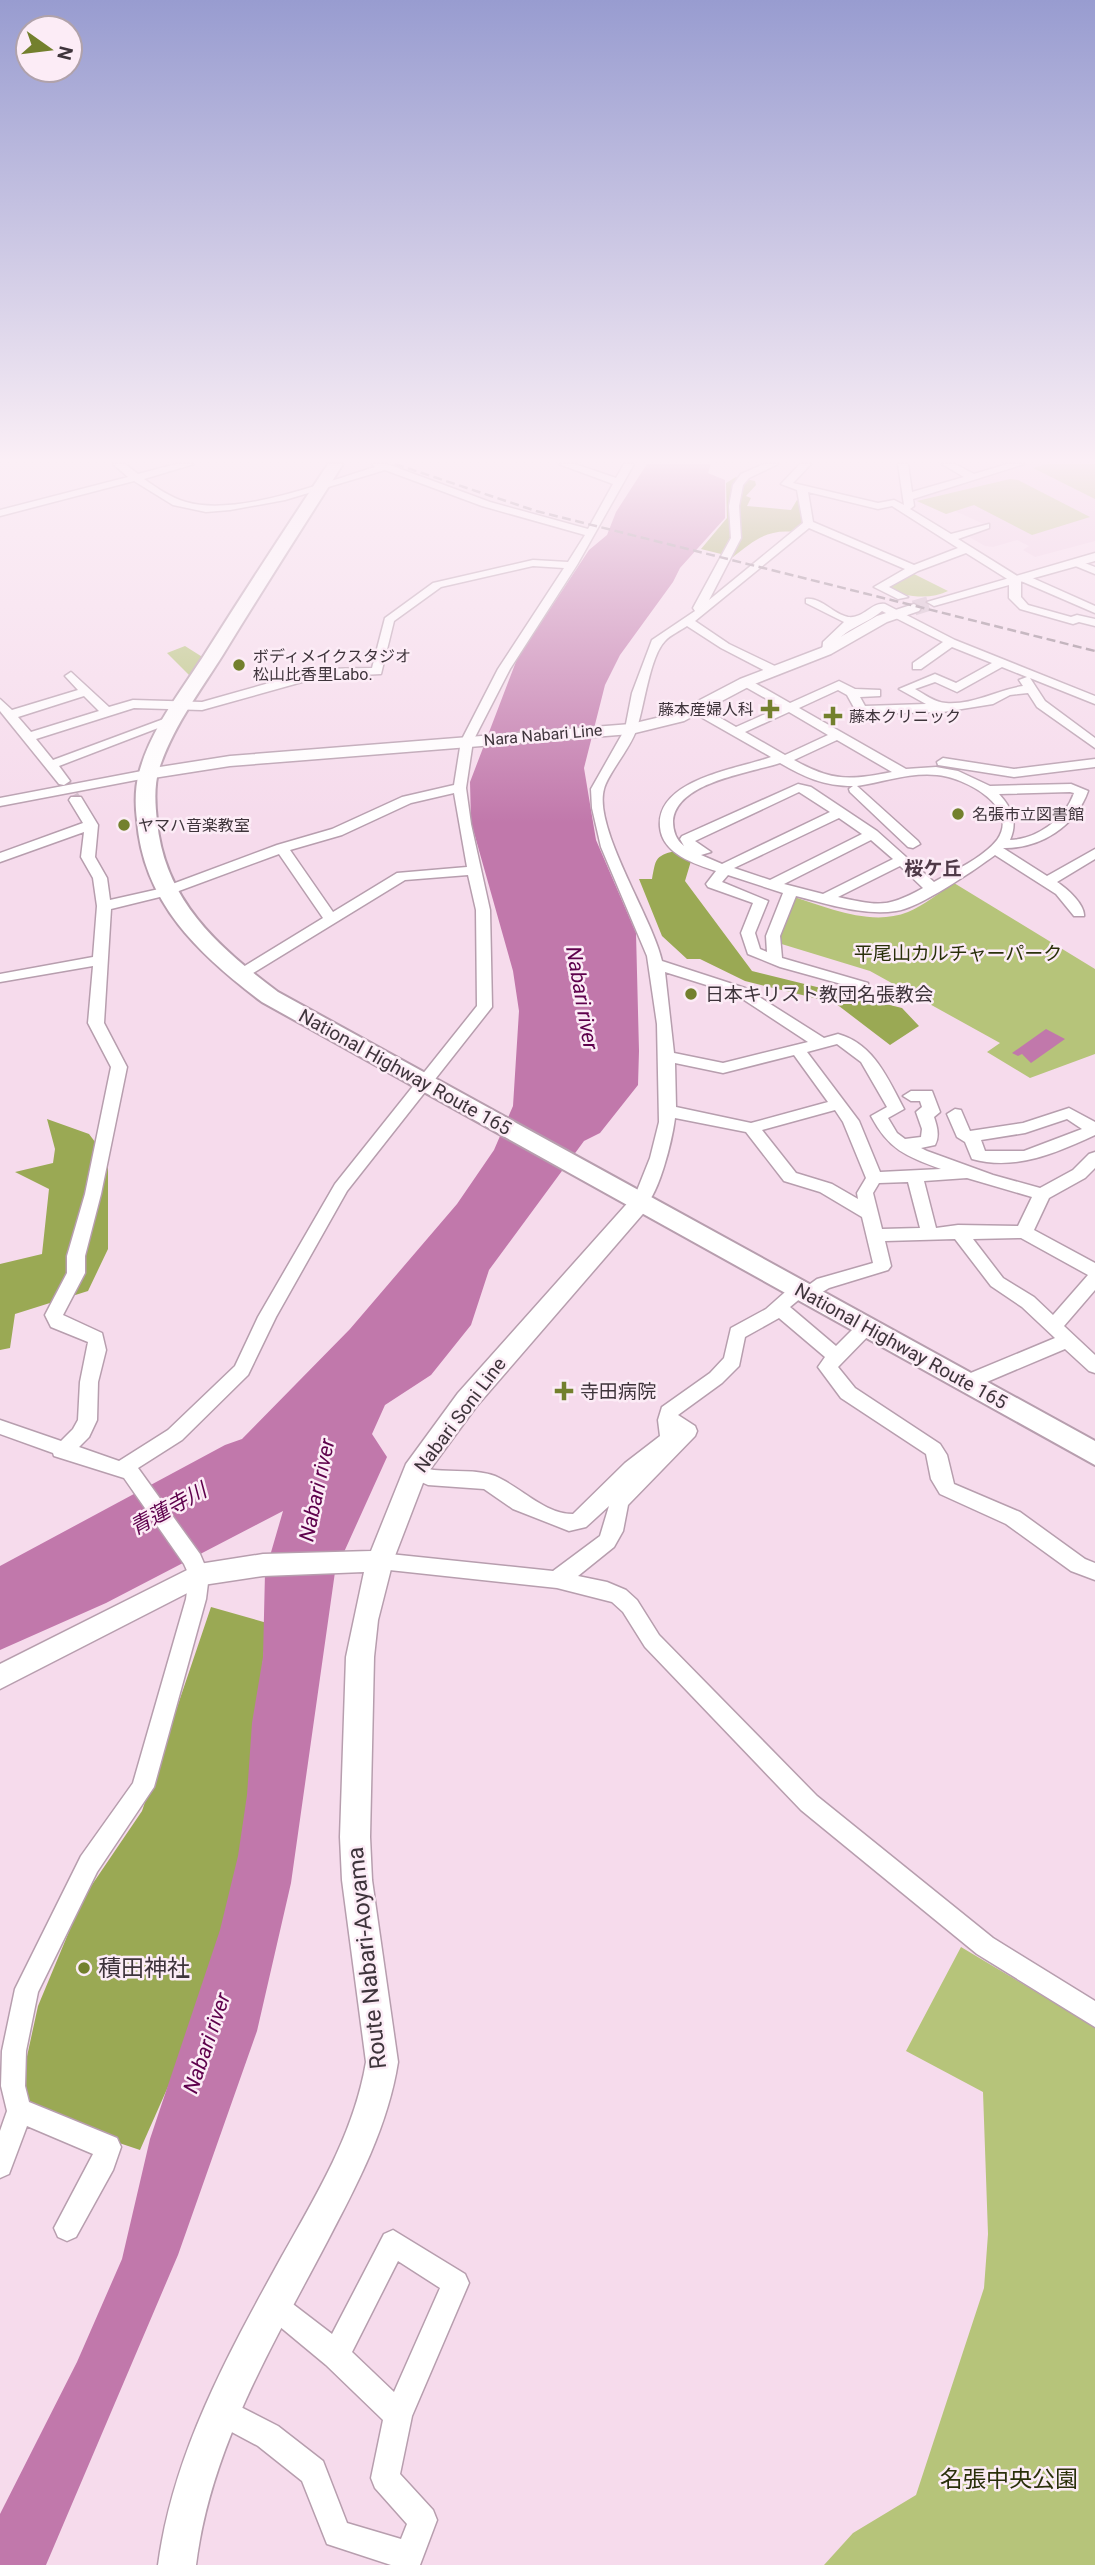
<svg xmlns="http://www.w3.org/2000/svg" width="1095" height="2565" font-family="Roboto,'Noto Sans JP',sans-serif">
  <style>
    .built { fill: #eecce2 }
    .green { fill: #b6c47a }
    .forest { fill: #9aa954 }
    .water { fill: #c178ab }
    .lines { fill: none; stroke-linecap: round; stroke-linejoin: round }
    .minor-tunnel { stroke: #d1bac9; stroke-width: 11; stroke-dasharray: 11 6; stroke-linecap: butt }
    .major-tunnel { stroke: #d1bac9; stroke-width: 15; stroke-dasharray: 15 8; stroke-linecap: butt }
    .minor-casing { stroke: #b79eae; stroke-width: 3 }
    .major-casing { stroke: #b79eae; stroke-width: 3 }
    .highway-casing { stroke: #b79eae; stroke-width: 4 }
    .minor { fill: #fff; fill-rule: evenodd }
    .major { fill: #fff; fill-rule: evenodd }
    .highway { fill: #fff; fill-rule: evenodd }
    .rail { stroke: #8d7b87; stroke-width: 2.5; stroke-dasharray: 9 4.5; stroke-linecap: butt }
    .poi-dot { fill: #73802d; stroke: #fcecf6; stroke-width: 2.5 }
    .labels { text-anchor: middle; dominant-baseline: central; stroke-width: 5; stroke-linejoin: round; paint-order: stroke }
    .far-poi-label { font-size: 16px; fill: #3e343b; stroke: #fcecf6; text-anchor: start }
    .far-street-label { font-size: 16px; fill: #3e343b; stroke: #fcecf6 }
    .far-quarter-label { font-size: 19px; font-weight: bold; fill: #4f3a48; stroke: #fcecf6 }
    .park-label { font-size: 19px; fill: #2a300a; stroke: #fcecf6 }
    .poi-label { font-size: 19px; fill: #3e343b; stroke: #fcecf6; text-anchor: start }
    .street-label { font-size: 19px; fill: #3e343b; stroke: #fcecf6 }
    .water-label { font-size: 21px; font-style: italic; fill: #5e014c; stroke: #fcecf6 }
    .near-street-label { font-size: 23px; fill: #3e343b; stroke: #fcecf6 }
    .near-poi-label { font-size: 23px; fill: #3e343b; stroke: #fcecf6; text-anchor: start }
    .near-park-label { font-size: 23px; fill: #2a300a; stroke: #fcecf6 }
  </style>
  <rect width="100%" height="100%" fill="#f6dbec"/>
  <path class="built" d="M1023,464H1095V541L1035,557L1023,550L1029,546L1017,540L993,547L985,546L966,535L988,526L955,511L946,514L912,499Z"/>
  <path class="green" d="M1047,464H1095V499L1033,468Z
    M1010,479L1018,480L1090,517L1032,535L974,505L946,514L917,501Z
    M910,572L948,591C928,601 904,596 884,588Z
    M185,646L204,658L190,676L167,653Z
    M954,883L1095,969V1054L1030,1078L987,1052L1000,1043L870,971L775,942L791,896C826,907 871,927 908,912C924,905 939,893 954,883Z
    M961,1947L1095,2027V2565H824L853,2533L916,2495L984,2288L988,2234L983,2092L906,2051Z"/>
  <path class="forest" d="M736,477L755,481L756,485L746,496L751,498L747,506L791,510L797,500L801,502L805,523L794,532C767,529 753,541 733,557L701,549L727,518L726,483Z
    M675,851L691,861L685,881L752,971L902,1008L919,1026L890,1045L835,1003L745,981L700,959H687L662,936L639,879H652C656,860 654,856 675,851Z
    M47,1119L89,1134L108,1159V1249L88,1291L15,1314L10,1348L0,1350V1264L42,1254L49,1189L15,1172L53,1163L55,1149Z
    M211,1607L267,1623L233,1940L140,2150L36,2115L19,2093L38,2006L83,1898L142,1811Z"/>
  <path class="water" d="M647,464H711L708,473L725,480V518L680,568L673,582L620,655L605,685L584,768L596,840L636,933L639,1051L638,1085L600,1133L584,1141L489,1270L471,1325L431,1375L385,1405L372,1434L387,1457L335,1572L291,1883L257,2031L178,2255L46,2565H0V2514L77,2362L122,2259L150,2139L220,1930L238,1856L247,1795L252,1723L263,1657L265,1573L283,1511L106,1603L0,1650V1566L225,1445L242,1439L350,1329L457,1204L494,1150L513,1106L519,1011L513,971L471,822L470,782L517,659L589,550L607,535L616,512Z
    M1046,1029L1065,1039L1031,1063L1022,1054L1018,1056L1012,1053Z"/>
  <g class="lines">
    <path class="minor-tunnel" d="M64,781L76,800"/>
    <path class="major-tunnel" d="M914,608L934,602"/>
    <defs>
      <path id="minor" d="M113,464H125L138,474L176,464H194L144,479C157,488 171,498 186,502C237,517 325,482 375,467L372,464H387L490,502L588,529L613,484L559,464H575L616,478L624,464H634L577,565L510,669L473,741L466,788L471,824L490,910L492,1007L347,1191L276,1317L248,1375L182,1440L138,1468L200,1554L209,1575L206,1599L154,1787L97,1872L38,1992L26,2051L25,2086L29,2102L117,2138L121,2147L113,2170L76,2237L67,2241L58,2237L54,2228L93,2154L27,2126L9,2174L0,2178V2131L7,2111L1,2086L2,2051L15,1989L81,1856L133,1783L186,1599L189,1575L184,1564L124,1478L54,1456L53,1453L0,1434V1420L61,1441L73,1429L78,1420L80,1382L88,1342L51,1327L45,1315L67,1273V1256L85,1194L111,1067L88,1023L93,966L0,982V974L93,957L97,906L93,878L81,857L84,832L0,862V853L83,823L69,800L71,797H81L98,825L95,857L107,878L110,900L159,889L277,845L332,829L402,797L454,785L461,741L498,669L564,568L533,566L441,587L394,621L381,674L320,677L202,710L134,708L36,739L53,760L169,717L179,720L59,766L70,781L64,785L59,784L0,711V699L12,710L78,690L65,676L71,672L109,707L133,700L202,702L319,669L372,668L385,618L433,583L533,560L568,562L585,535L482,506L385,470L285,500L230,510L206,512L173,505L134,481L0,516V510L128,477ZM84,696L99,711L31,732L18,717ZM454,793L467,867L397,873L333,912L290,850L342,835L411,803ZM279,854L323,918L235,972V978H245L405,880L468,875L476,910L477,1006L335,1184L258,1317L235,1366L168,1430L119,1461L79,1447L89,1437L97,1420L98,1382L106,1350L102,1333L63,1315L85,1273V1256L101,1194L127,1067L104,1023L111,909L168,895Z
        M764,464H778L749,478L743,485L739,506L741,538L709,600L803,523L797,490L781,484L800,464H811L793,483L878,503L894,500L904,505L898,464H908L912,492L964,477L942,464H955L974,474L1007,464H1024L913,499L914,506L910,509L951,534L989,524V528L958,539L1019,577L1028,576L1095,606V613L1021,581V597L1028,605L1071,617L1077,615L1095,619V626L1079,622L1073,624L1020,609L1009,598V580L966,553L918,571L889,587L908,597L898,599L874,587L905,569L809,528L695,621L729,644L779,668V674H771L721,648L687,626C680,631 670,635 665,641C650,656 644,707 637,728C631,748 608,773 604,789C593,828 653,919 662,961L745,988L824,1038L838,1034C874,1044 888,1079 904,1109L888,1118L897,1133L905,1139L921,1137L922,1129L916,1112L922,1107L920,1101H911L903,1096L911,1091H932L940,1112L934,1117C937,1126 940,1136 935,1145L921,1148L927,1151L993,1175L1040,1188L1073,1170L1089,1154L1095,1152V1168L1085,1178L1049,1198L1034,1230L1095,1263V1290L1064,1326L1095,1355V1373L1089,1371L1065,1349L975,1387H961L959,1382L961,1377L1055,1338L1022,1307L991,1286L955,1239L885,1241L891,1266L888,1270L829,1288L809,1300L802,1297L790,1307L836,1346L861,1321H873L876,1326L873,1331L838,1367L855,1388L940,1444L947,1455L954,1484L1020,1512L1085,1559L1095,1563V1580L1071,1571L1006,1524L940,1494L931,1479L926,1454L841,1398L818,1367L825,1357L779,1318L745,1337L739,1366L722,1383L678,1415L695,1426L697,1431L695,1436L628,1505L623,1531L614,1547L578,1576L607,1582L626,1590L637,1600L659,1635L817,1796L993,1938L1095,2001V2027L977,1954L801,1810L645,1647L623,1612L612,1602L557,1588L380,1569L373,1567L370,1561L373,1555L380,1553L553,1571L600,1536L609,1506L586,1527L569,1531L513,1509L484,1489L428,1485L408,1476L405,1471L408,1466C419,1462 424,1469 434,1470C454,1472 476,1469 495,1476C521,1487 544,1514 573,1514L625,1463L660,1436L658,1420L662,1407L710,1373L724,1358L731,1328L766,1309L793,1285L799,1283L806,1287L817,1279L873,1263L862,1217L820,1192L784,1181L746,1132L675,1118C673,1136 658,1204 640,1209L632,1203L650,1158L659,1122L657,1024L647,956L601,847L592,808L591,789L625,729L632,693L652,640L695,611L693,608L731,538L729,506L733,485L741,474ZM808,492L878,509L892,506L958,548L914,565L813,522ZM665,972L735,994L808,1042L723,1063L674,1053ZM837,1044L861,1062L887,1107L871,1116C889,1150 906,1156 941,1169L880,1172L859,1121L807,1052ZM794,1055L828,1102L751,1123L676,1107L675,1063L723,1073ZM835,1110L843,1122L866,1178L857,1193L858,1199L832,1184L796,1173L762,1130ZM967,1178L1032,1197L1018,1226L958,1225L936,1228L924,1181ZM908,1182L920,1228L882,1229L873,1193L879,1183ZM1021,1238L1088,1275L1053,1315L1034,1297L1003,1278L973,1239Z
        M1077,560L1095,567V574L1073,565L1072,563Z
        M806,599C821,597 833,614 848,617C864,619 871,602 885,604L955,640L1095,696V704L1030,678L1045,701L1095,738V748L1037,707L1028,693L1010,695L993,704L943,712L861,714L857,713L847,695L838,690L799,708L906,769L936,767L958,771L990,786L1071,784L1088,791C1076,826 1040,849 1003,848L1047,876L1095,849V859L1057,882C1068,889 1085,905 1084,916H1074L1056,894L995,855C976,869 918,909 896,911C863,916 827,904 796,896L780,936L782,958L868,983V989L863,990L780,967L748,954L741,933L753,903L708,887L706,884L716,871C695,864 662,854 660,827C656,779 738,769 771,757L692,712V706H700L736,727L781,707L742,685V679L746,678L790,703L839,681L855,689L880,690V696L860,697L865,706L926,704L899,689L935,674L956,683L992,663L952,647L921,669H913V663L943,642L882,611C863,627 840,628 830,653H822L823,642L844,622L806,603ZM1002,667L1027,677L1019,680L1023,686C997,690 973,705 946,703C936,703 924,694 915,689L935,682L957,692ZM789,712L828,735L785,755L745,732ZM837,740L892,772C850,780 833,782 794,760ZM780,763C804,777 824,786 853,786L849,789L850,792L908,847L913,848L920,844L918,841L857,786C883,782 911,772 937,775C963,777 1021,806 997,840C983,858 953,871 934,882L877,831L811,787L798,784L682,836L680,839L684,846C676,840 673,831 673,821C676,782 750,773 780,763ZM799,792L830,812L722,864L701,855L711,852L695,841ZM1070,792L1074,793C1065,819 1037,839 1010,840C1018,822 1012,808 999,794ZM839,818L862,834L770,880L734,868ZM871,840L893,859L823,894L784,884ZM900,866L923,888C887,908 879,906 838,897ZM728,875L783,893L766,936L767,952L760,949L755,933L768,901L722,882Z
        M943,758L1014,769L1095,759V767L1014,777L938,765L937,762Z
        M147,770L153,774L152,777L0,806V798Z
        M1069,1108L1095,1122V1135C1056,1153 1016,1171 972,1159L965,1142L957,1137L947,1114L955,1109L961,1110L970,1131L1023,1123ZM1067,1119L1082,1129L1024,1151H985L981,1140L1025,1133Z
        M393,2230L465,2274L469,2283L412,2416L400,2474L433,2510L437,2520L420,2565H391L327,2544L302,2481L258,2446L213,2422L209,2412L213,2402L223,2398L278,2426L323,2461L347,2523L401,2539L407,2524L375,2488L371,2478L383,2420L326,2365L267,2316L263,2307L267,2298L276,2294L285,2298L332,2334L384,2234ZM398,2261L440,2288L394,2392L352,2352Z"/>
      <path id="major" d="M1095,553V561L934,606L927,602Z
        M914,604L921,608L919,611L887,622L831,654L752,685L684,721L631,734L230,766L147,779L139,774L147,769L230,756L631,724L673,714L740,679L821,648L877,616Z
        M640,1195L648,1198L651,1203L648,1208L476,1407L426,1475L393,1561L378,1620L374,1657L370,1837L372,1880L398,2062C388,2126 358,2183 328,2240C273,2345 211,2446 196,2565H158C173,2453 228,2354 282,2256C317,2194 354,2133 366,2062L342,1880L340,1837L346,1657L364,1572L263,1576L203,1585L0,1689V1664L199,1564L263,1554L371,1551L406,1464L458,1393L632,1198Z"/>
      <path id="highway" d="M328,464H343C303,527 263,589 224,653C201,690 173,726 159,769C154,785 155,804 157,821C164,900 218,947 278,992L1095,1441V1465L262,1002C200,955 143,903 137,820C135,805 135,788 139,773C151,728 182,690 206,652C246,589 287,526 328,464Z"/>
    </defs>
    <use href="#minor" class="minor-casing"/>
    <use href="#major" class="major-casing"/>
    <use href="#highway" class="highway-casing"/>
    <use href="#minor" class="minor"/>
    <use href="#major" class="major"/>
    <use href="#highway" class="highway"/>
    <path class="rail" d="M395,464L536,511L1095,651"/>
  </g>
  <linearGradient id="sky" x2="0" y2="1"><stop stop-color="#989cd0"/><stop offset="0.56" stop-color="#fbeff6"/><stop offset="1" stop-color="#fbeff6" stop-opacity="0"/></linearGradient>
  <rect width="1095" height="823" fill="url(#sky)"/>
  <g class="poi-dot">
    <circle cx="239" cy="665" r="7"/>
    <path d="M766.5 698.5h7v7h7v7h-7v7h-7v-7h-7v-7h7z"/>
    <path d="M829.5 705.5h7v7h7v7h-7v7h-7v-7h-7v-7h7z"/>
    <circle cx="958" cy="814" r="7"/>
    <circle cx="124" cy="825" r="7"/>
    <circle cx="691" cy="994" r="7"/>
    <path d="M560.5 1380.5h7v7h7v7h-7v7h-7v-7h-7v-7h7z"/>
    <circle cx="84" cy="1968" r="7"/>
  </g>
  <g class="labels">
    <g class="far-poi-label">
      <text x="253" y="656">ボディメイクスタジオ<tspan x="253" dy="18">松山比香里Labo.</tspan></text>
      <text x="754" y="709" text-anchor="end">藤本産婦人科</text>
      <text x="849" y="716">藤本クリニック</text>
      <text x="972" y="814">名張市立図書館</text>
      <text x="138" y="825">ヤマハ音楽教室</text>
    </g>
    <g class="far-street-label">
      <text transform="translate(543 735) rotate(-5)">Nara Nabari Line</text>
    </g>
    <g class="far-quarter-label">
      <text x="933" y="868">桜ケ丘</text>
    </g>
    <g class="park-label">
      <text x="958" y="953">平尾山カルチャーパーク</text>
    </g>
    <g class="poi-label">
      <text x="705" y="994">日本キリスト教団名張教会</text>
      <text x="580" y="1391">寺田病院</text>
    </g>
    <g class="street-label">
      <text transform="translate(405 1072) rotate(29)">National Highway Route 165</text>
      <text transform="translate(901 1346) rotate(29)">National Highway Route 165</text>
      <text transform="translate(460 1415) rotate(-53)">Nabari Soni Line</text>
    </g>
    <g class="water-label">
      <text transform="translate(582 998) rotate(80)">Nabari river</text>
      <text transform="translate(317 1490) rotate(-78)">Nabari river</text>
      <text transform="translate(168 1509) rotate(-29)">青蓮寺川</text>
      <text transform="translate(207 2043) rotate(-71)">Nabari river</text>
    </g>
    <g class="near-street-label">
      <text transform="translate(367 1958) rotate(-96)">Route Nabari-Aoyama</text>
    </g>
    <g class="near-poi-label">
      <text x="98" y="1968">積田神社</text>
    </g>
    <g class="near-park-label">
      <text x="1009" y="2479">名張中央公園</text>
    </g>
  </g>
  <g transform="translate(49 49) rotate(104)"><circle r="33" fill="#fcecf6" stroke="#b0a2ab" stroke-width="2"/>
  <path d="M0-5L12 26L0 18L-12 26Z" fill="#73802d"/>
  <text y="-10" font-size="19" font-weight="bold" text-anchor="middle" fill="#3e343b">N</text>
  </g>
</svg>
